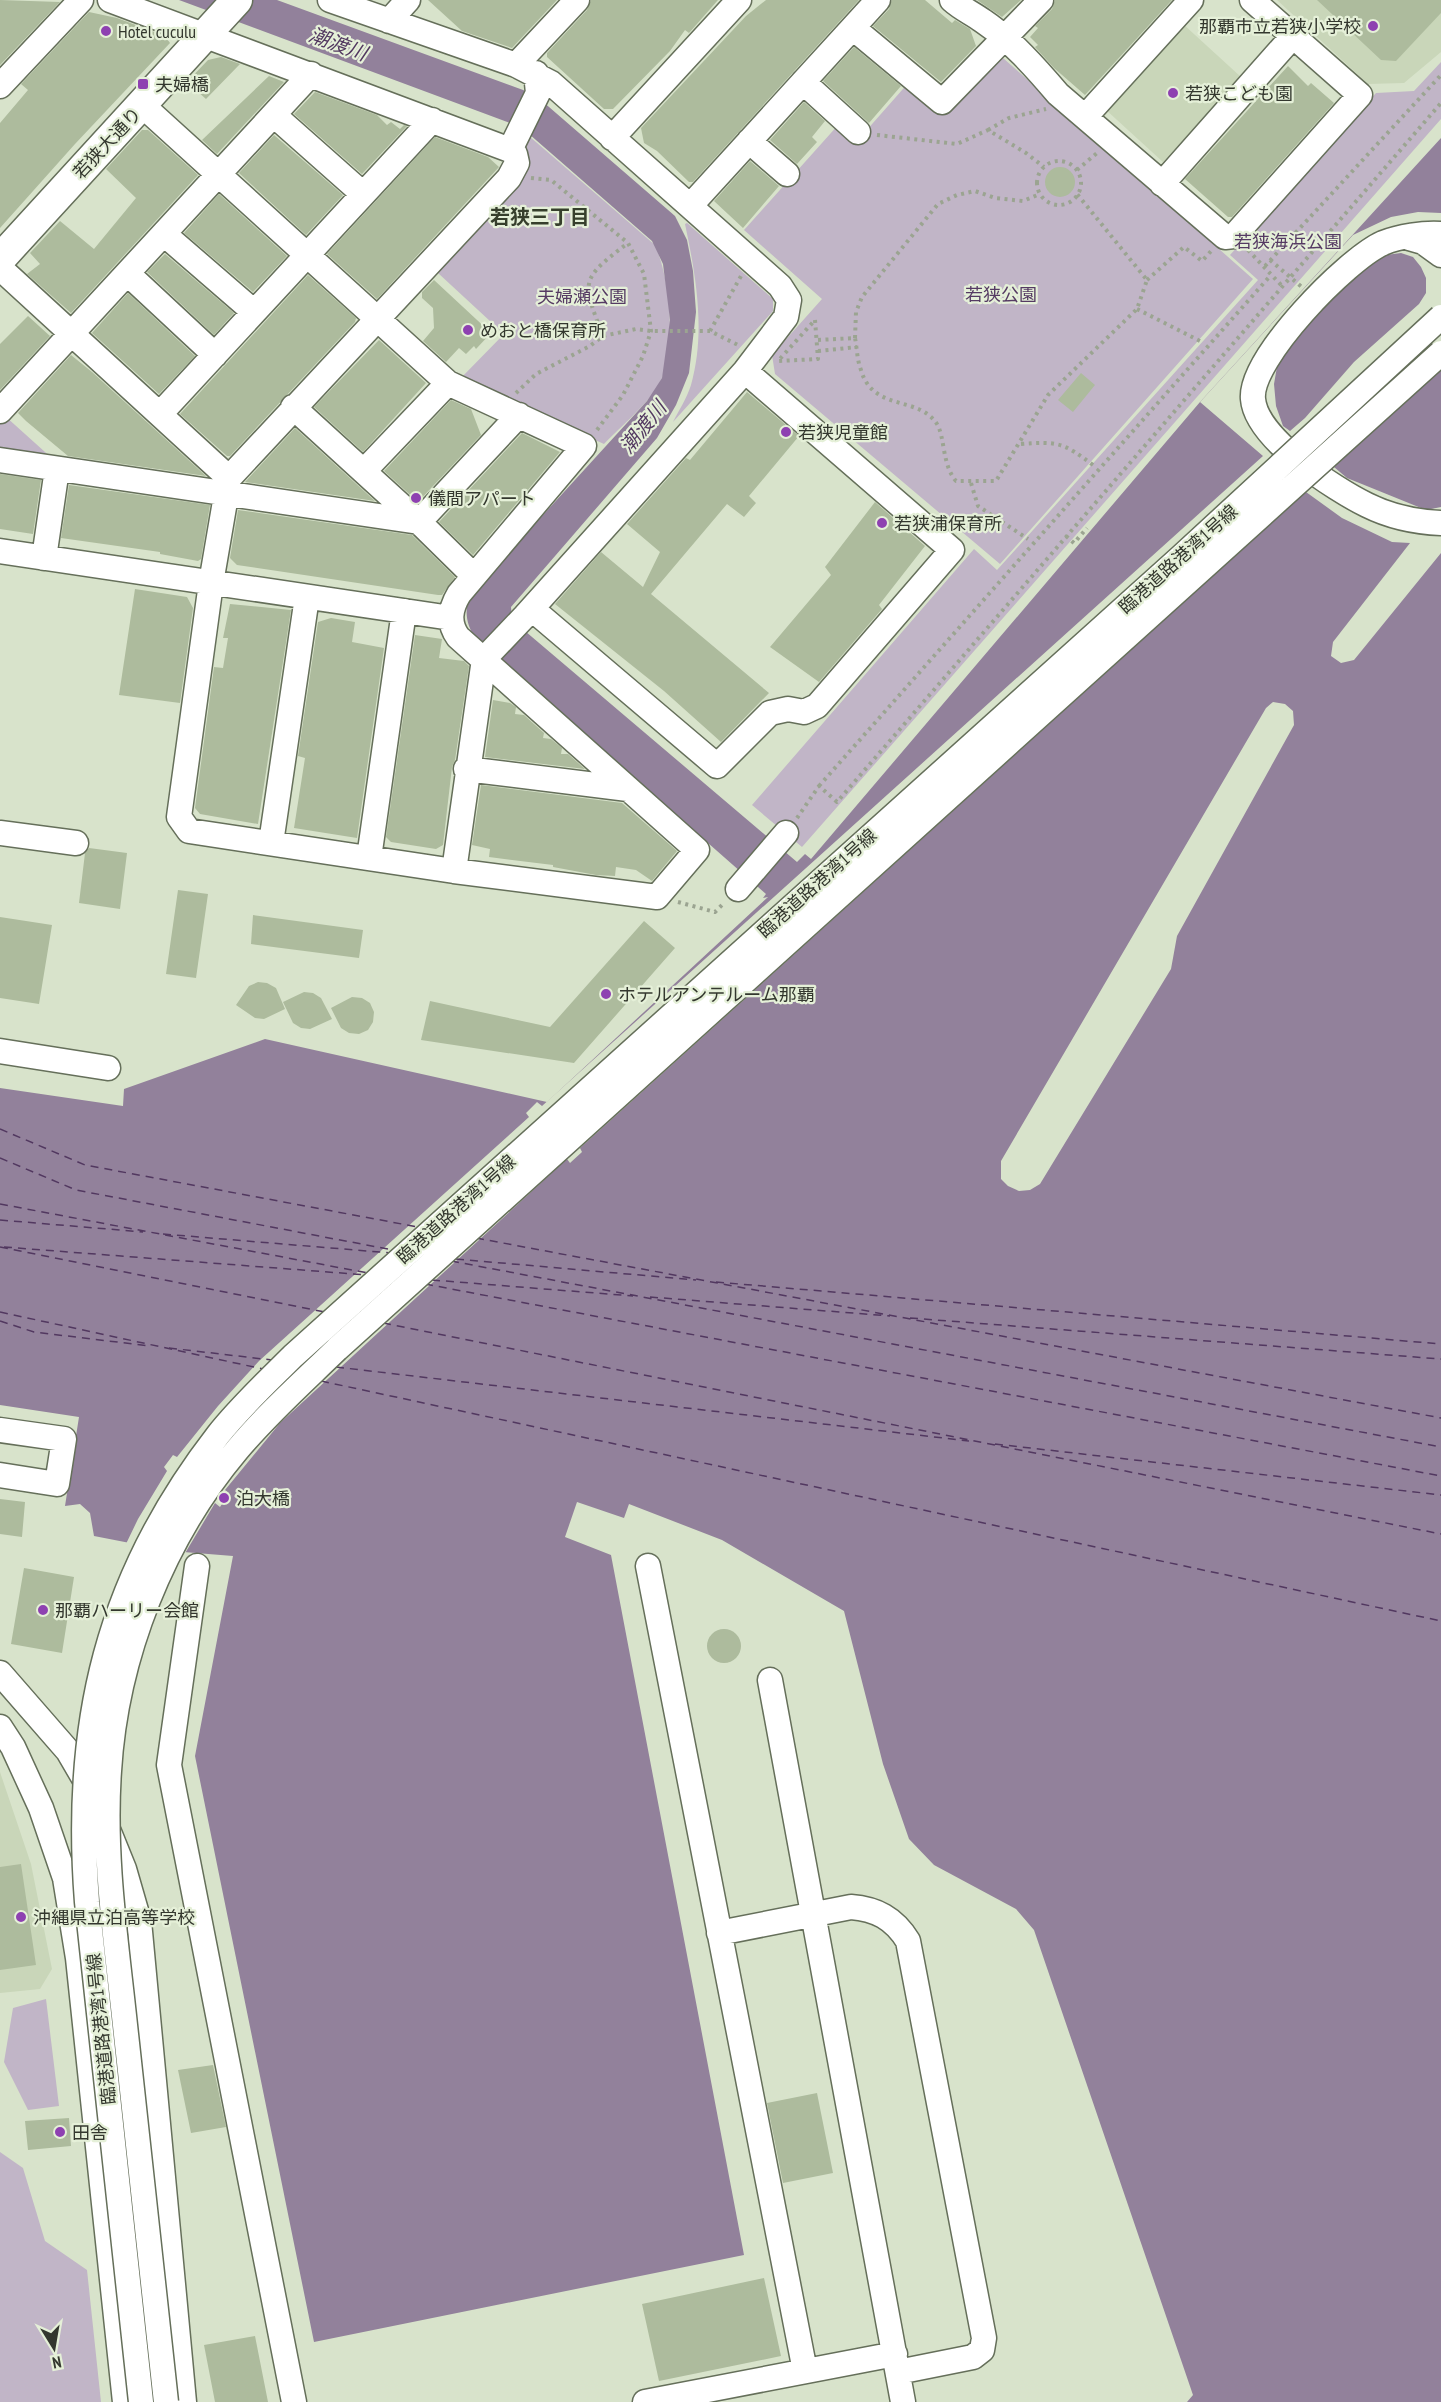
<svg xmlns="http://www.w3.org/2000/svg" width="1441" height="2402" font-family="'PT Sans Narrow','Noto Sans JP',sans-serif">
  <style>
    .built { fill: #c9d6b9 }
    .green { fill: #c1b5c7 }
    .water { fill: #92819b }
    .pier { fill: #d8e3cb; fill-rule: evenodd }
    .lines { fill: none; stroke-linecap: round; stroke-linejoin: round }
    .ferry { stroke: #523860; stroke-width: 1.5; stroke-dasharray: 8 6; stroke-linecap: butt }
    .building { fill: #adbb9d }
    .minor-casing { stroke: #656f5a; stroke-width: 27 }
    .major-casing { stroke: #656f5a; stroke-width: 33 }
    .path { stroke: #9ba491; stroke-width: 4; stroke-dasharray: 3 4.5; stroke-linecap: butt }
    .minor { stroke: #fff; stroke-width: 24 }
    .major { stroke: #fff; stroke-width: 30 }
    .minor-bridge-casing { stroke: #656f5a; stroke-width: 27; stroke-linecap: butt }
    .path-bridge { stroke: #9ba491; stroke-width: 4; stroke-dasharray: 3 4.5; stroke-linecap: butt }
    .minor-bridge { stroke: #fff; stroke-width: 24 }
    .poi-dot { fill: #8e41b1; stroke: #e5f0d8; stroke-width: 2 }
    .labels { text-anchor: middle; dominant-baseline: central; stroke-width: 4.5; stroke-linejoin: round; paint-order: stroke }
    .poi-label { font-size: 18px; fill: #33372e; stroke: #e5f0d8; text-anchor: start }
    .street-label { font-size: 18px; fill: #33372e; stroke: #e5f0d8 }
    .park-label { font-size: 18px; fill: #553a63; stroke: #e5f0d8 }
    .water-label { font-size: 20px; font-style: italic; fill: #523860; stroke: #e5f0d8 }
    .neighbourhood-label { font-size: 20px; font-weight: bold; fill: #363f2c; stroke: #e5f0d8 }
  </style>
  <rect width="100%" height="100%" fill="#d8e3cb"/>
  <path class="built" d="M1277,0H1441V52L1404,83L1368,84Z
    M1183,24L1241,77L1163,162L1105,109Z
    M0,1772L31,1864L52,1969L40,1989L0,1993Z"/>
  <path class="green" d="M1003,58L1253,279L1000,564L775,374L772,355L822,299L744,230L839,124L858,140L910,81L946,109L991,62Z
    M1441,62V119L802,847L752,805L974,549L997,570L1258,280L1230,255L1376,93L1414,91Z
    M529,136L655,245C670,279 676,342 662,378C654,399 620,427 604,444L460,379L504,334L438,273L523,177L526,170L519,149Z
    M687,223L773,299V311L673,422C679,410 687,398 691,385C706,332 696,276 685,224Z
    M5,416L55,461L0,455V423Z
    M46,1999L59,2106L28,2110L4,2062L13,2008Z
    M0,2152L23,2168L45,2241L87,2270L101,2402H0Z"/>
  <path class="water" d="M179,0H277L534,94L675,216L687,240L693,271L696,312L689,373L676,405L657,438L511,607L512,620L797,862L805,854L811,859L1200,402L1441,138V2402H1187L1193,2395L1034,1930L1016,1909L934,1865L909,1839L883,1764L844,1611L722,1540L629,1504L624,1518L577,1502L565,1537L611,1555L744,2255L314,2342L195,1756L233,1556L171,1551L94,1536L90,1513L80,1504L65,1506L79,1417L0,1405V1088L123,1106L124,1089L265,1039L547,1102L768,897L763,898L766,894L476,639C466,624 464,612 470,595L647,401L662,378L670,320L663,264L652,241L521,127Z"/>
  <path class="pier" d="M1418,212L1441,213V370L1334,467L1347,478L1426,510L1441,507V553L1354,660L1341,663L1331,656L1333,642L1410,543L1392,542L1342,518L1306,492L580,1148L582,1152L570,1163L567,1159L280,1423L225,1490L229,1493L220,1507L215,1503L184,1555L125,1546L138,1519L167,1471L164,1467L173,1455L177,1457L218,1406L259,1361L529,1117L526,1113L537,1102L542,1106L1263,456L1200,402L1353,235L1391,217ZM1401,253L1413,257L1421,267L1426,278V293L1419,304L1354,362L1305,418L1290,431L1283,426L1276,406L1274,384L1278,361L1336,291L1361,269L1386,255Z
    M1273,702L1285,704L1293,711L1294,725L1177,936L1171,969L1040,1184L1030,1190L1019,1191L1008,1186L1001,1179V1161L1266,708Z"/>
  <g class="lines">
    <path class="ferry" d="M0,1129L85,1165L418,1227
      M0,1158L76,1190L393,1250
      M0,1204L368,1273
      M0,1220L143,1232
      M163,1234L391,1253
      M476,1238L1441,1418
      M0,1247L325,1312
      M4,1247L367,1275
      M456,1259L696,1280
      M451,1261L1441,1447
      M432,1280L633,1296
      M716,1282L1441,1344
      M425,1284L1441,1476
      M650,1297L890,1316
      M0,1312L263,1369
      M910,1318L1441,1359
      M0,1321L34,1332L150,1346
      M383,1323L1441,1534
      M169,1348L272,1360
      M336,1367L969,1441
      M321,1381L1441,1621
      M995,1444L1441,1495"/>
  </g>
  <path class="building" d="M0,0L60,2L0,65Z
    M428,0H557L512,48L462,31Z
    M591,0H718L689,33L685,30L670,51L613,109H604L547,57V53L587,10Z
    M766,0H859L693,182H689L657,151L644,143L641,128L746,16Z
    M892,0H925L952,23L955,20L970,29L976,46L941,82L873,26L889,9Z
    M977,0H1021L1002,17Z
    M1055,0H1172L1085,95L1054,68L1035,47L1038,45L1030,37L1038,28L1035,26L1052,9Z
    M1317,0H1441V13L1396,61L1381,60Z
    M89,12L117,18L165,36L170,43L75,144L0,228V123L28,90L21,84Z
    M854,47L901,86L869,123L823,81Z
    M221,57L240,64L206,99L187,82L208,60Z
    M1288,66L1308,86L1311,83L1334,103L1232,217H1228L1185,179Z
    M269,76L284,82L217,154L202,140Z
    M315,92L377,115L387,125L391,122L400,129L404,125L407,126L362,174L294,114Z
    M804,102L825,121L812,137L817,142L797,164L770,140Z
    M142,130H148L198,175L71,313L27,274L40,264L30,253L60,221L94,249L136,198L106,169Z
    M274,135L343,195L306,235L239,173Z
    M435,137L488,157L499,167L377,299L327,254Z
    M750,161L779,186L743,228L714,201Z
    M1045 182a15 15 0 1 1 30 0a15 15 0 1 1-30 0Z
    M219,194L287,256L253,292L184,233Z
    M165,254L234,313L214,335L147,272Z
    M308,275L356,318L355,322L230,456H227L180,414Z
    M434,280L491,333L476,349L474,346L466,354L459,348L446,362L423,341L434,328L433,308L422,298V292Z
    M128,293L195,356L159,394L92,333Z
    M28,316L50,336L0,390V344Z
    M379,340L426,383L363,452L314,407Z
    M71,355L92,372L206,476L68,456L26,421L18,413Z
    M1081,373L1095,385L1073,412L1058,400Z
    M747,392L799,436L749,496L756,503L744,517L727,504L651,594L769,693L721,742L664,691L555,604L601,552L643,587L660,552L627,524L686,458L690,460Z
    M451,400L471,409L481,435L418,502L384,471Z
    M295,428L375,501L245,482Z
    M522,433L560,452L473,555L439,522Z
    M0,474L41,480L33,534L0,529Z
    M69,485L210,505L201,559L198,561L160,554V552L61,538Z
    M875,502L925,546L879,605L882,609L819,682L770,647L831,575L825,567Z
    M238,510L412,535L455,577L442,595H438L237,565L230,558Z
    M135,589L187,597L193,608L180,703L119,695Z
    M230,604L291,610L258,824L200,814L195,808L214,667L223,668L228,638H223Z
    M331,618L355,622L352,642L384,648L357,838L294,828L305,758L298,756L318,622Z
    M415,635L442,639L439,658L464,661L469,666L455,760L452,767L443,845L436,849L391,842L386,837Z
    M493,700L510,703L516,707L515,714L524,715L544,733L543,738L551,739L562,748L561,754H568L585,769L485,757Z
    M481,785L622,803L677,851L652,881L636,870L616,867L615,876L596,875L553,867V865L489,857L490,849L472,845Z
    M89,848L127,853L120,909L79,903L85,853Z
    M178,890L208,894L196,978L166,974Z
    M253,915L363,930L359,958L251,944Z
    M0,917L52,925L39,1004L0,998Z
    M644,921L675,948L574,1063L421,1040L430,1001L550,1027Z
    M258,982L267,983L276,988L285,1009L264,1019L255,1018L236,1005L249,986Z
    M304,992L313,993L321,998L332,1019L310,1029L301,1028L293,1023L283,1002Z
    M352,997L362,998L370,1003L374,1012L373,1022L368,1030L359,1034L349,1033L341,1028L331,1008Z
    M0,1499L25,1502L22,1537L0,1534Z
    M24,1568L74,1577L62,1653L11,1644Z
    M707 1646a17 17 0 1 1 34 0a17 17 0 1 1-34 0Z
    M21,1864L36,1965L0,1970V1867Z
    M213,2065L226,2127L191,2133L178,2070Z
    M817,2093L833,2173L783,2183L767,2103Z
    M69,2118L71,2146L28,2150L25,2121Z
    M764,2278L781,2356L659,2381L642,2304Z
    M255,2336L268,2402H215L204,2345Z"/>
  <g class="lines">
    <defs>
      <path id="minor" d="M110,0L510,150L515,154L517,163L509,178L229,478L211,583L179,817L189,831L454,871L657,897L697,850L458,637C448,623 450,609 459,594L584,446L448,383L142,105
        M330,0L516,65L551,83L780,286L789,300L786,317L745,371L525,616L484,659L454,871
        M952,0C962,9 972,13 983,21C1011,40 1036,68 1058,94L1225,237L1234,236L1360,95L1252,0
        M389,21L408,0
        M853,28L942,102L1041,0
        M516,65L577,0
        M803,82L858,132
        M0,86L81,0
        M275,116L363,194
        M1085,117L1191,0
        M612,138L739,0
        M749,141L787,174
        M510,150L538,93L536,73
        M1162,184L1293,36
        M691,205L878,0
        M164,234L254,312
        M1441,234C1423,233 1400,236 1383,243C1347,259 1249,359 1253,399C1256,438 1334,489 1367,505C1389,516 1416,522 1441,523
        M1409,238L1423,242L1441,255
        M0,268L229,478
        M128,274L215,355
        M293,407L419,522L474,576
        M0,411L311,74
        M160,414L432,120
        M0,460L419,522L519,415
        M364,471L448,383
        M0,551L451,618
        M44,558L57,469
        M532,609L717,766L770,713L788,709L804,712L817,706L952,550L745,371
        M466,769L628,789
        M0,833L76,843
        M271,843L307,597
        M369,858L404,611
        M738,889L786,833
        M0,1051L108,1068
        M0,1430L64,1439L57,1484L0,1475
        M197,1566L169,1765L294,2402
        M648,1566L805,2371
        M0,1673L68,1751L92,1792
        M770,1680L903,2402
        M0,1727L13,1747L41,1808L65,1878L78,1958L125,2402
        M109,1832L124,1869L139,1921L184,2402
        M719,1933L851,1907C876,1909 894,1918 908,1941L984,2338L982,2350L973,2357L898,2372
        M645,2402L895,2354"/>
      <path id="major" d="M0,259L237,0"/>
    </defs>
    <use href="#minor" class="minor-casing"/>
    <use href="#major" class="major-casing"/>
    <path class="path" d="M988,130L1009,118L1046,109
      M877,135L957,144L988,130L1026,153L1044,167
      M1037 183a22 22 0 1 1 44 0a22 22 0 1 1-44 0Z
      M1077,170L1097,153
      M531,178L551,180L628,243L644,274L651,331L643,356L623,395L597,430
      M1248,250L1282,286
      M1265,266L1441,75
      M1147,280L1184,247L1202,261L1212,250
      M1137,309L1202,342
      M815,320L818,359L778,361Z
      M710,331L741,276
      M603,336C582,281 579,280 628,243
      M855,338L856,312L862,297L938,204L957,195L975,191L995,198L1023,201L1040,194
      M818,340L855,338C857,348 857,360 861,370C873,412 918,395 937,424C945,437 942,465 956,481H996L1048,395L1137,309L1147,280L1077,194
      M818,351L857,347
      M516,393L536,374L590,346L603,336L636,329L651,331H710L738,345
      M1021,444C1058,441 1064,443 1093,465
      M971,483L978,506L1028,539
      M1066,536L1074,543L1087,528
      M819,786L1271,275
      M797,818L819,786L837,802L1441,103
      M678,902L715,912L725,902"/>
    <use href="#minor" class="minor"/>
    <use href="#major" class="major"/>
    <defs>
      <path id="minor-bridge" d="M141,2402L87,1902C73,1724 107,1578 218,1435C240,1407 267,1382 293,1356L1181,557L1441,317
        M166,2402C152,2276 139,2150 125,2025C116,1940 103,1856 109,1771C116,1656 163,1538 237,1450C268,1413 303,1382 337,1349L1441,353"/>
    </defs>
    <use href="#minor-bridge" class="minor-bridge-casing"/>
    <path class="path-bridge" d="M1270,260L1303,288"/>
    <use href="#minor-bridge" class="minor-bridge"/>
  </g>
  <g class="poi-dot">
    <circle cx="1373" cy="26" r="6"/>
    <circle cx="106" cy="31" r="6"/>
    <rect x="137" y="78" width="12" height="12" rx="3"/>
    <circle cx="1173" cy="93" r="6"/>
    <circle cx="468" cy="330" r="6"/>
    <circle cx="786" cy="432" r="6"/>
    <circle cx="416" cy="498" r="6"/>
    <circle cx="882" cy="523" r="6"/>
    <circle cx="606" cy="994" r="6"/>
    <circle cx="224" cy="1498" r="6"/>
    <circle cx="43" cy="1610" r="6"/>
    <circle cx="21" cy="1917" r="6"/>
    <circle cx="60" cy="2132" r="6"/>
  </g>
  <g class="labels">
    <g class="poi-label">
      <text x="1361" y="26" text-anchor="end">那覇市立若狭小学校</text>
      <text x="118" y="31">Hotel cuculu</text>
      <text x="155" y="84">夫婦橋</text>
      <text x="1185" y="93">若狭こども園</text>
      <text x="480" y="330">めおと橋保育所</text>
      <text x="798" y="432">若狭児童館</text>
      <text x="428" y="498">儀間アパート</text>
      <text x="894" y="523">若狭浦保育所</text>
      <text x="618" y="994">ホテルアンテルーム那覇</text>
      <text x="236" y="1498">泊大橋</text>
      <text x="55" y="1610">那覇ハーリー会館</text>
      <text x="33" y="1917">沖縄県立泊高等学校</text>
      <text x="72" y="2132">田舎</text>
    </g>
    <g class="street-label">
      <text transform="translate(107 143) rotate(-47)">若狭大通り</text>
      <text transform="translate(1178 559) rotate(-42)">臨港道路港湾1号線</text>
      <text transform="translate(817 883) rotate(-42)">臨港道路港湾1号線</text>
      <text transform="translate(456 1209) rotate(-42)">臨港道路港湾1号線</text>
      <text transform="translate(101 2029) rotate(-96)">臨港道路港湾1号線</text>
    </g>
    <g class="park-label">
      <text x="1288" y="241">若狭海浜公園</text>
      <text x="1001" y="294">若狭公園</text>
      <text x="582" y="296">夫婦瀬公園</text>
    </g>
    <g class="water-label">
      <text transform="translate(338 44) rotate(20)">潮渡川</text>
      <text transform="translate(643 427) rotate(-51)">潮渡川</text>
    </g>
    <g class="neighbourhood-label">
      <text x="540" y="217">若狭三丁目</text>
    </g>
  </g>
  <g transform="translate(54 2348) rotate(169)" stroke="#e5f0d8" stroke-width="4.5" paint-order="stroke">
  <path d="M0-4.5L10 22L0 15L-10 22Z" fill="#33372e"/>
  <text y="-9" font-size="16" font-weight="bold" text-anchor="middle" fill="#33372e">N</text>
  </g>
</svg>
